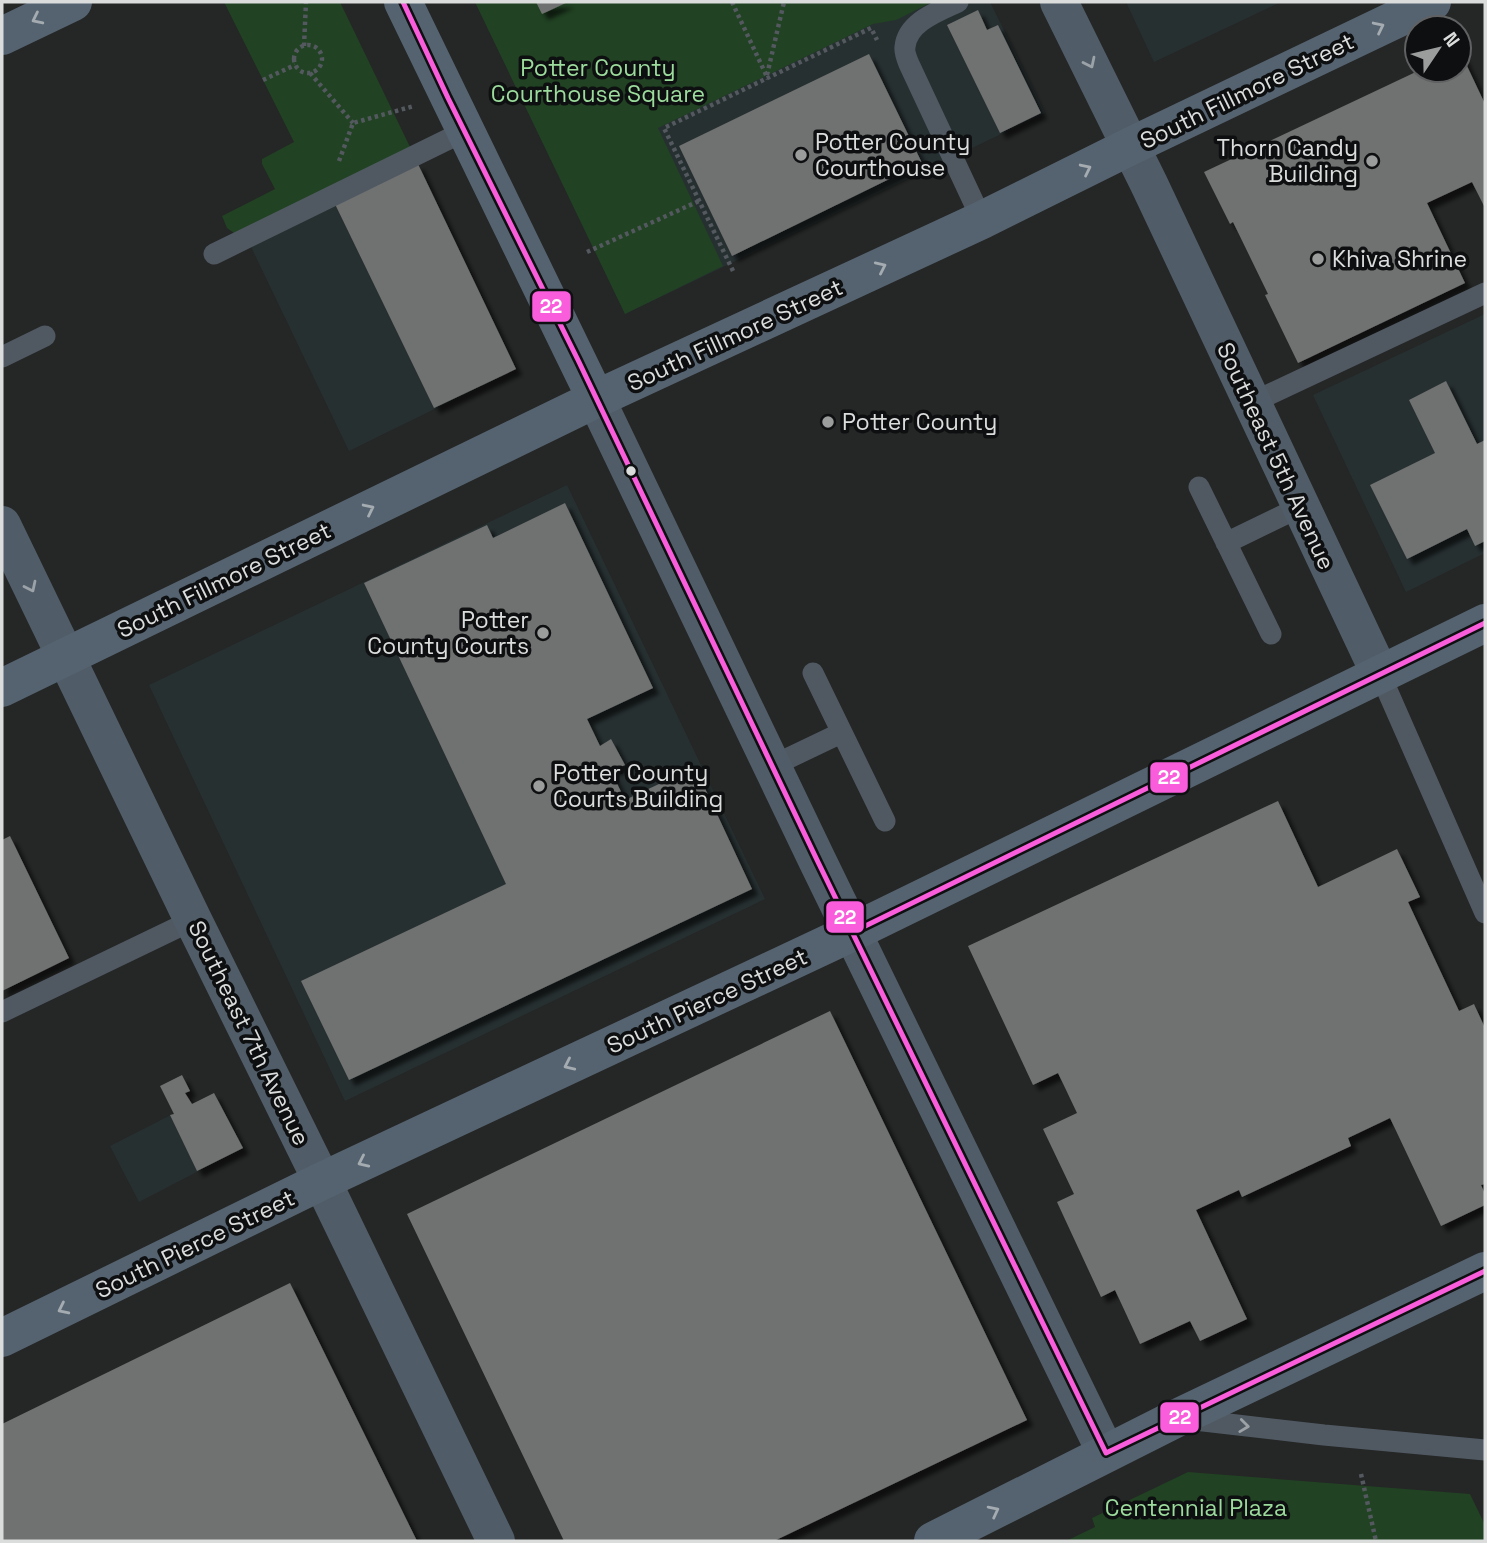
<svg xmlns="http://www.w3.org/2000/svg" width="1487" height="1543" font-family="'Space Grotesk',sans-serif">
  <style>
    .built { fill: #273031 }
    .green { fill: #214223 }
    .building { fill: #707171; filter: url(#shadow) }
    .lines { fill: none; stroke-linecap: round; stroke-linejoin: round }
    .path { stroke: #53595f; stroke-width: 4.5; stroke-dasharray: 3.5 3.5; stroke-linecap: butt }
    .lane { stroke: #505962; stroke-width: 21 }
    .secondary { stroke: #505c67; stroke-width: 38 }
    .primary { stroke: #556370; stroke-width: 38 }
    .bus-1-casing { stroke: #0e0f10; stroke-width: 10 }
    .bus-1 { stroke: #f95ddc; stroke-width: 5 }
    .oneway { stroke: #a5acb1 }
    .oneway2 { stroke: #9ca3a8 }
    .oneway3 { stroke: #9ca2a6 }
    .poi-dot { fill: #9b9d9d; stroke: #0e0f10; stroke-width: 2.5 }
    .bus-dot { fill: #dbdddd; stroke: #0e0f10; stroke-width: 2.5 }
    .labels { text-anchor: middle; dominant-baseline: central; stroke-width: 7; stroke-linejoin: round; paint-order: stroke }
    .park-label { font-size: 23px; fill: #9bdb9c; stroke: #0e0f10 }
    .street-label { font-size: 23px; fill: #dbdddd; stroke: #0e0f10 }
    .poi-label { font-size: 23px; fill: #dbdddd; stroke: #0e0f10; text-anchor: start }
    .line-badge { stroke: #0e0f10; stroke-width: 2.5 }
    .badge-label { font-size: 19px; text-anchor: middle; font-weight: bold; fill: #fff }
  </style>
  <defs>
    <filter id="shadow"><feDropShadow dx="6" dy="6" stdDeviation="2" flood-color="#0009"/></filter>
  </defs>
  <rect width="100%" height="100%" fill="#252626"/>
  <path class="built" d="M475,2H990L1045,113L625,314Z
    M1126,2H1281L1154,62Z
    M411,149L516,369L349,451L243,230Z
    M1485,314V553L1406,592L1313,395Z
    M567,485L765,899L345,1101L149,685Z
    M214,1093L243,1148L139,1202L110,1146Z"/>
  <path class="green" d="M224,2H340L411,149L234,233L227,228L222,216L275,189L262,164V159L294,142Z
    M475,2H932L896,20L873,24L658,128L723,266L625,314Z
    M1188,1472L1470,1494L1485,1525V1541H1066L1095,1527L1092,1518Z"/>
  <path class="building" d="M536,2H568L542,14Z
    M978,10L987,30L998,25L1041,113L1000,133L947,25Z
    M1459,49L1485,104V208L1472,182L1427,203L1465,283L1298,363L1265,295L1268,294L1233,222L1230,224L1204,172L1420,70H1459Z
    M869,54L922,163L732,256L679,146Z
    M418,164L516,369L434,408L334,202Z
    M1446,381L1477,444L1485,440V541L1475,546L1467,529L1407,559L1370,485L1435,453L1409,400Z
    M565,503L653,688L587,719L600,746L611,739L625,765L611,771L625,800L695,767L752,889L349,1080L301,981L506,884L364,583L487,525L493,538Z
    M1278,801L1318,887L1397,849L1420,897L1408,902L1459,1011L1474,1004L1485,1028V1184L1481,1185L1485,1194V1205L1441,1226L1390,1118L1348,1138L1351,1146L1242,1197L1239,1190L1196,1210L1247,1319L1200,1341L1190,1321L1140,1344L1115,1290L1101,1297L1057,1202L1074,1194L1043,1129L1077,1113L1058,1073L1033,1085L968,946Z
    M10,836L69,958L2,991V840Z
    M830,1011L1027,1420L774,1541H564L407,1214Z
    M182,1075L190,1091L185,1093L192,1104L214,1093L243,1148L197,1171L170,1115L174,1114L160,1086Z
    M290,1283L417,1541H2V1424Z"/>
  <g class="lines">
    <path class="path" d="M732,2L768,79
      M294 59a14 14 0 1 1 28 0a14 14 0 1 1-28 0Z
      M304,46L306,2
      M310,73L353,123
      M767,75L784,2
      M263,80L295,65
      M339,161L353,123L414,106
      M587,252L699,201
      M733,271L664,128L871,28L877,40
      M1361,1474L1376,1541"/>
    <path class="lane" d="M958,2C939,11 907,22 905,47C904,52 907,59 909,64L982,220
      M214,254L465,131
      M2,357L45,336
      M1251,403L1485,293
      M1199,487L1271,634
      M1226,543L1300,507
      M813,673L885,821
      M1380,674L1485,913
      M772,766L841,733
      M2,1012L193,920
      M1186,1419L1324,1435L1485,1450"/>
    <path class="secondary" d="M1059,2L1149,184L1380,674
      M596,399L818,862L1106,1453
      M2,525L193,920L322,1181L496,1541"/>
    <path class="primary" d="M403,2L596,399
      M2,36L73,2
      M2,688L596,399L982,220L1131,146L1432,2
      M2,1338L322,1181L853,932L1485,623
      M933,1541L1177,1418L1485,1271"/>
    <defs>
      <path id="bus-1" d="M403,2L448,98L578,360L818,862L1106,1453L1485,1271
        M853,932L1485,623"/>
    </defs>
    <use href="#bus-1" class="bus-1-casing"/>
    <use href="#bus-1" class="bus-1"/>
  </g>
  <defs><path id="oneway-chevron" d="M-2-3.5L2.5 0L-2 3.5" fill="none" stroke-width="1.6" stroke-linecap="round" stroke-linejoin="round" transform="scale(1.75)"/></defs>
  <g class="oneway">
    <use href="#oneway-chevron" transform="translate(37 19) rotate(154)"/>
    <use href="#oneway-chevron" transform="translate(1379 27) rotate(-26)"/>
    <use href="#oneway-chevron" transform="translate(1086 169) rotate(-26)"/>
    <use href="#oneway-chevron" transform="translate(881 267) rotate(-25)"/>
    <use href="#oneway-chevron" transform="translate(369 509) rotate(-26)"/>
    <use href="#oneway-chevron" transform="translate(569 1065) rotate(155)"/>
    <use href="#oneway-chevron" transform="translate(363 1162) rotate(155)"/>
    <use href="#oneway-chevron" transform="translate(63 1309) rotate(154)"/>
    <use href="#oneway-chevron" transform="translate(994 1511) rotate(-27)"/>
  </g>
  <g class="oneway2">
    <use href="#oneway-chevron" transform="translate(1090 63) rotate(64)"/>
    <use href="#oneway-chevron" transform="translate(31 587) rotate(64)"/>
  </g>
  <use class="oneway3" href="#oneway-chevron" transform="translate(1244 1426) rotate(7)"/>
  <g class="poi-dot">
    <circle cx="801" cy="155" r="7"/>
    <circle cx="1372" cy="161" r="7"/>
    <circle cx="1318" cy="259" r="7"/>
    <circle cx="828" cy="422" r="7"/>
    <circle cx="543" cy="633" r="7"/>
    <circle cx="539" cy="786" r="7"/>
  </g>
  <circle class="bus-dot" cx="631" cy="471" r="6"/>
  <g class="labels">
    <g class="park-label">
      <text x="598" y="68">Potter County<tspan x="598" dy="26">Courthouse Square</tspan></text>
      <text x="1196" y="1508">Centennial Plaza</text>
    </g>
    <g class="street-label">
      <text transform="translate(1247 91) rotate(-26)">South Fillmore Street</text>
      <text transform="translate(735 335) rotate(-25)">South Fillmore Street</text>
      <text transform="translate(1276 456) rotate(65)">Southeast 5th Avenue</text>
      <text transform="translate(224 580) rotate(-26)">South Fillmore Street</text>
      <text transform="translate(707 1001) rotate(-25)">South Pierce Street</text>
      <text transform="translate(249 1033) rotate(64)">Southeast 7th Avenue</text>
      <text transform="translate(195 1244) rotate(-26)">South Pierce Street</text>
    </g>
    <g class="poi-label">
      <text x="815" y="142">Potter County<tspan x="815" dy="26">Courthouse</tspan></text>
      <text x="1358" y="148" text-anchor="end">Thorn Candy<tspan x="1358" dy="26">Building</tspan></text>
      <text x="1332" y="259">Khiva Shrine</text>
      <text x="842" y="422">Potter County</text>
      <text x="529" y="620" text-anchor="end">Potter<tspan x="529" dy="26">County Courts</tspan></text>
      <text x="553" y="773">Potter County<tspan x="553" dy="26">Courts Building</tspan></text>
    </g>
  </g>
  <g class="line-badge">
    <rect x="531" y="290" width="41" height="33" rx="7" fill="#f95ddc"/>
    <rect x="1149" y="761" width="40" height="33" rx="7" fill="#f95ddc"/>
    <rect x="825" y="900" width="40" height="34" rx="7" fill="#f95ddc"/>
    <rect x="1159" y="1401" width="41" height="33" rx="7" fill="#f95ddc"/>
  </g>
  <g class="badge-label">
    <text x="551" y="313">22</text>
    <text x="1169" y="784">22</text>
    <text x="845" y="924">22</text>
    <text x="1180" y="1424">22</text>
  </g>
  <rect width="1487" height="1543" fill="none" stroke="#dbdddd" stroke-width="7"/>
  <g transform="translate(1438 49) rotate(55)"><circle r="33" fill="#0e0f10" stroke="#606162" stroke-width="2"/>
  <path d="M0-5L12 26L0 18L-12 26Z" fill="#9b9d9d"/>
  <text y="-10" font-size="19" font-weight="bold" text-anchor="middle" fill="#dbdddd">N</text>
  </g>
</svg>
